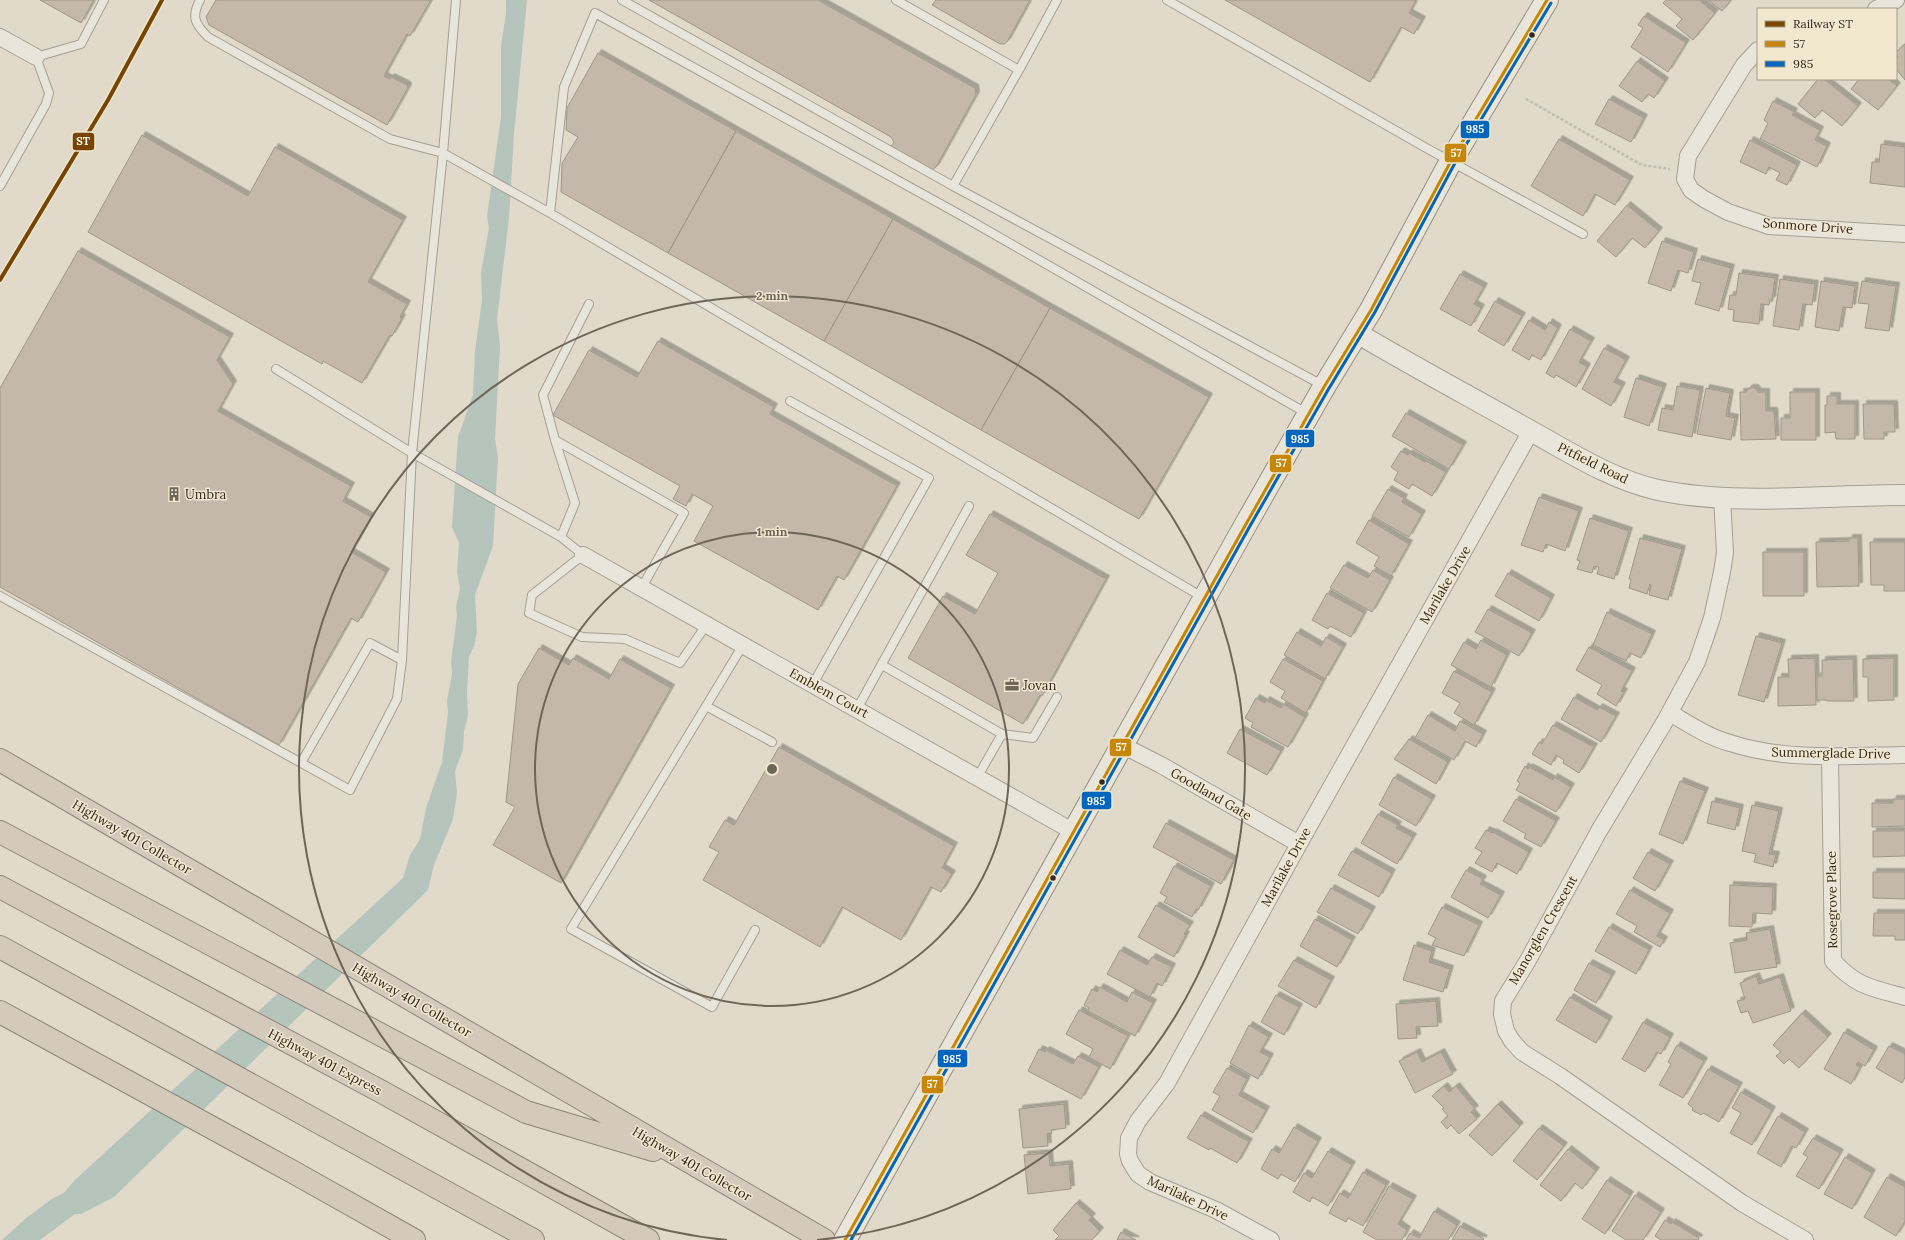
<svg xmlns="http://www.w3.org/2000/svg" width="1905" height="1240" font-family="Lora,serif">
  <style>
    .water { fill: #b6c5bb }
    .building { fill: #c4b8ab; stroke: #a0968a; filter: url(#shadow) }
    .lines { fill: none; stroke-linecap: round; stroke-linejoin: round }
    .service-casing { stroke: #a59f94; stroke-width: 10 }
    .minor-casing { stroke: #a59f94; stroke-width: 18 }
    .tertiary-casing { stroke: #a59f94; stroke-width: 22 }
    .secondary-casing { stroke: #958e83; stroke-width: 24 }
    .motorway-casing { stroke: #8b847a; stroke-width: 24 }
    .path { stroke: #c1bcb3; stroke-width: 2.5; stroke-dasharray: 3 2; stroke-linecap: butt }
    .service { stroke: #e9e5db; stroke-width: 8 }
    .minor { stroke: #e9e5db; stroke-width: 16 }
    .tertiary { stroke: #e9e5db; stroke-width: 20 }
    .secondary { stroke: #e9e5db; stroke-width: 22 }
    .motorway { stroke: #d3cabb; stroke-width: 22 }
    .bus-1-casing { stroke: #f2e8d0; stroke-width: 6 }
    .bus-2-casing { stroke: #f2e8d0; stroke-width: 6 }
    .bus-1 { stroke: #c68607; stroke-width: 3 }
    .bus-2 { stroke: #0065bd; stroke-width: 3 }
    .rail-1-casing { stroke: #f2e8d0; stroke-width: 7 }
    .rail-1 { stroke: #794400; stroke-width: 4 }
    .ring { fill: none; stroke: #6f665a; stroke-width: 2 }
    .bus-dot { fill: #32281d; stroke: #f2e8d0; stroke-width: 1.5 }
    .labels { text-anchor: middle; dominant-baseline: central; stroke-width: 3; stroke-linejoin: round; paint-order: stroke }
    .street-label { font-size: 13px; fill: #32281d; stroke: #f2e8d0 }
    .poi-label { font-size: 13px; fill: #32281d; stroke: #f2e8d0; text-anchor: start }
    .centre { fill: #6f665a; stroke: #f2e8d0; stroke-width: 2 }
    .ring-label { font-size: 12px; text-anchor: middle; font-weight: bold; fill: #6f665a; stroke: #f2e8d0; stroke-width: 3; stroke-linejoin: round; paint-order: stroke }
    .line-badge { stroke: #f2e8d0; stroke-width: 1.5 }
    .badge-label { font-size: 11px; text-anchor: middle; font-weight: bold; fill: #fff }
  </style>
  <defs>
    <filter id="shadow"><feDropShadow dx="3.5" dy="-3.5" stdDeviation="0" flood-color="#0004"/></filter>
  </defs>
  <rect width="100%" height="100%" fill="#e1daca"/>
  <path class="water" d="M506,0H527L514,134L509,218L497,319L500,347L495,439L498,458L493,546L475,595L477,632L474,646L469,657L467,693L468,716L464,731L463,750L455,771L457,793L453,819L434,865L428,890L114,1197L81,1214H75L40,1240H2L25,1219L53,1198L64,1193L75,1180L403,878L410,855L420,839L426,808L442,762L448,712L447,700L452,674L451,661L457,616L456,607L460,588L457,572L459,543L452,527L458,437L473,395L475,351L482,300L481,272L489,228L487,216L501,117V46L506,13Z"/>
  <path class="building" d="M40,0H94L81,23Z
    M216,0H431L410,36L407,34L384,76L390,79L391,77L407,85L408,88L387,125L209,25L206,17Z
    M649,0H818L975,88L976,95L936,167L932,170L890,148L894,142L891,137Z
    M936,0H1030L1007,42L1004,44H1000L932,5Z
    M1225,0H1416L1409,13L1422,20L1414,34L1401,27L1370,82Z
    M1666,0H1699L1715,13L1693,40L1676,26L1682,19L1663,3Z
    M1708,0H1731L1722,11Z
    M1644,16L1686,43L1668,72L1631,47L1643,28L1638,25Z
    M1905,44V80L1896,69V59L1898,57L1896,52Z
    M598,53L736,131L668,253L561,192L562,163L578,137L566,130L567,108Z
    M1637,61L1665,81L1654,98L1648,94L1642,102L1619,86Z
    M1818,79H1824L1858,106L1842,126L1822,110L1815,118L1798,104Z
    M1859,79H1888L1897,86L1878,110L1851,89Z
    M1609,99L1644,118L1631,142L1595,124Z
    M1773,101L1794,112L1792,115L1820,130L1815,140L1827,146L1817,167L1760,139L1768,123L1764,120Z
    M736,131L893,219L824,341L668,253Z
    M142,135L248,196L275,147L403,220L368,282L407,304L400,317L402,318L392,336L390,335L362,383L323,361L322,364L88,232Z
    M1559,139L1630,180L1615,205L1595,194L1583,216L1531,186Z
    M1750,140L1797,165L1787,185L1776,180L1780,173L1769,167L1766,174L1740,162Z
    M1881,144L1905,147V187L1870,183L1872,162H1879Z
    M1627,205L1659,231L1645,248L1632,238L1616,257L1597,241Z
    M893,219L1050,308L981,430L824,341Z
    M1662,241L1694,252L1688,273L1678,270L1671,291L1648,283Z
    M78,251L230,337L217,360L233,384L218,411L351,486L343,501L371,517L351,552L386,572L358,622L351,618L279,745L0,587V388Z
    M1698,259L1731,268L1719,311L1695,304L1701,283L1692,281Z
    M1739,273L1775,278L1772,300H1770L1769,305L1761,304L1759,324L1733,321L1734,310L1728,309L1730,295H1736Z
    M1460,274L1484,287L1474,304L1481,308L1471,326L1440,309Z
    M1780,279L1815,284L1812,305L1803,304L1799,330L1773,326Z
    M1821,281L1855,286L1852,308L1843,307L1839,331L1815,327Z
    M1862,281L1896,286L1889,331L1865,328L1869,304L1858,303Z
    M1495,301L1522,316L1504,346L1478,331Z
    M1050,308L1209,397L1139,519L981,430Z
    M1529,320L1545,330L1549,322L1558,328L1541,360L1532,355L1529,360L1512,350Z
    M1570,329L1591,341L1579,362L1587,367L1576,387L1556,375L1554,378L1546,373Z
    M658,341L774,407L770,414L897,486L844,580L837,576L818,610L694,541L713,506L692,494L686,506L673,499L680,486L553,415L589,350L637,377Z
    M1604,348L1626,360L1614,382L1622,386L1611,406L1582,389Z
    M1636,378L1663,387L1649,426L1624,417Z
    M1677,386L1700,390L1692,437L1658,430L1662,408L1673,410Z
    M1706,388L1730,393L1726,416L1735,418L1731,440L1697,434Z
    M1749,388H1755L1758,392H1766V411H1774L1776,439L1741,440L1740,392H1746Z
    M1790,392H1816V440H1781V418H1790Z
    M1827,396H1837V404H1855V439H1836L1835,432L1825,433V405H1827Z
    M1863,404H1894L1895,432H1884V439H1864Z
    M1406,413L1463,445L1449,469L1392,436Z
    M1401,451L1408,455L1409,453L1425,462L1426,461L1446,472L1432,496L1412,484L1409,489L1394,480L1398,472L1391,467Z
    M1388,489L1404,498L1402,502L1422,514L1409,537L1372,516Z
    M1539,497L1579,511L1565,551L1546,544L1543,552L1521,545Z
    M990,514L1106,579L1042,696L1040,695L1023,724L908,658L943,596L975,614L998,573L966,555Z
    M1590,518L1629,531L1614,579L1597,574L1599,567L1594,566L1592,573L1577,569L1580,561L1577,560Z
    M1369,520L1409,544L1391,576L1374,566L1379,557L1356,543Z
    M1640,538L1682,549L1668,600L1649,595L1651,585L1650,584L1647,594L1629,588L1631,579H1629Z
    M1849,538H1858V541L1859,586L1817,587L1816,542L1849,541Z
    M1870,542H1905V591H1884V585H1871Z
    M1763,552H1804V596H1763Z
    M1344,565L1368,578L1373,570L1390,580L1372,612L1330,588Z
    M1508,573L1551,598L1539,621L1495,596Z
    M1327,593L1364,613L1351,637L1330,626L1328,629L1312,620Z
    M1488,609L1532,633L1519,656L1475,632Z
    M1607,612L1652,634L1641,658L1630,653L1626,661L1593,645Z
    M1297,632L1321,646L1326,637L1343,647L1325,679L1284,655Z
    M1756,636L1782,643L1764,702L1738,695Z
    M1481,640L1507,655L1491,687L1451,665L1464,642L1476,649Z
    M1589,647L1632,671L1621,691L1624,692L1616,706L1597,694L1602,685L1576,670Z
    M539,648L569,665L573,658L609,679L620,659L671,688L561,883L493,845L515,807L506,802L518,684Z
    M1815,658L1816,705L1778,706V677H1789L1788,659Z
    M1894,658V700L1868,701V677H1863V659Z
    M1283,659L1323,681L1306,713L1281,698L1285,691L1270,682Z
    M1853,659L1854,701H1827V700H1817V676H1822V660Z
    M1454,671L1492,692L1474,725L1454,713L1460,703L1442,693Z
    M1574,697L1597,710L1599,707L1616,716L1601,742L1561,719Z
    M1256,698L1265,703L1266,700L1281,708L1283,704L1305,717L1288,747L1251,727L1253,723L1245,718Z
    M1428,715L1455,731L1460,721L1483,734L1476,747L1465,741L1454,760L1415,738Z
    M1553,725L1594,747L1579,773L1563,763L1564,760L1556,755L1551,765L1532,754L1539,742L1542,744Z
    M1240,729L1281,751L1267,775L1227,753Z
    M1409,739L1448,762L1436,784L1394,759Z
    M779,747L954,846L942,868L952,874L941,892L931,887L901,940L842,907L820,947L703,880L719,852L709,847L725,820L734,825Z
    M1525,766L1528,769L1529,767L1553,780L1554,777L1571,787L1556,812L1516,790L1520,783L1517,781Z
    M1394,777L1432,799L1416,826L1379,805Z
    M1680,781L1705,791L1683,844L1659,834Z
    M1516,799L1556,821L1541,847L1524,838L1526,834L1503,821Z
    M1893,799H1905V826L1872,827V803H1893Z
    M1712,801L1740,808L1735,830L1707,823Z
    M1752,805L1779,811L1769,854L1776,855L1773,867L1754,862L1756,854L1742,851Z
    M1378,814L1398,825L1396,828L1413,837L1397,864L1361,843Z
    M1166,823L1234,860L1221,884L1153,847Z
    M1486,830L1492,833L1493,832L1529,852L1517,874L1497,863L1492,872L1475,863L1482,852L1475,848Z
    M1873,831H1905V856L1873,857Z
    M1352,851L1392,873L1379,897L1338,875Z
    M1648,852L1670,864L1655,891L1633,878Z
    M1174,866L1211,886L1198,910L1196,909L1192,917L1164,902L1167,897L1160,893Z
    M1466,870L1483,879L1480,884L1501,895L1488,918L1451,897Z
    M1873,872H1905V899L1873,898Z
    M1730,885L1773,887L1772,914L1753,913L1752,927L1729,926Z
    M1331,888L1372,910L1358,934L1317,912Z
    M1630,890L1670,913L1657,936L1664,940L1660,947L1634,932L1637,926L1616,914Z
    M1156,905L1190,925L1184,934L1186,935L1174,957L1138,937Z
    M1442,907L1479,925L1464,956L1432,945L1436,938L1428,934Z
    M1874,913H1905V940H1895V936H1873Z
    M1315,919L1352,940L1337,967L1300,946Z
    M1609,927L1649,950L1636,974L1595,951Z
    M1770,929L1777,967L1735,973L1730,943L1747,940L1746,933Z
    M1414,945L1432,951L1429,962L1450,969L1443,992L1403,980Z
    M1120,950L1147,965L1152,957L1172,967L1162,986L1157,983L1150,997L1107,974Z
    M1294,960L1331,980L1316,1008L1278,986Z
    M1589,963L1612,975L1596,1003L1574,990Z
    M1756,976L1759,984L1780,977L1791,1011L1753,1023L1748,1011L1741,1013L1737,1001L1745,999L1740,983Z
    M1100,987L1127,1002L1132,992L1153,1003L1135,1036L1088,1011L1089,1008L1084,1005L1092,989L1097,992Z
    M1276,995L1299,1007L1284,1035L1261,1022Z
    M1570,997L1609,1020L1596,1043L1556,1020Z
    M1436,1001L1438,1026L1416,1027L1417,1038L1398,1039L1396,1004Z
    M1079,1010L1128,1036L1110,1069L1089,1057L1093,1049L1066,1034Z
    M1802,1013L1828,1037L1799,1068L1789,1059L1784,1064L1776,1056L1781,1052L1773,1045Z
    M1643,1022L1670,1037L1661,1054L1657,1052L1645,1072L1622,1059Z
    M1249,1025L1269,1037L1260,1052L1270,1057L1258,1079L1230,1063Z
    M1844,1032L1874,1050L1865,1066L1858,1062L1856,1065L1860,1067L1851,1084L1824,1069Z
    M1677,1045L1704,1061L1683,1098L1659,1085L1671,1064L1668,1062Z
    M1889,1046L1905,1054V1077L1902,1083L1876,1068Z
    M1039,1049L1045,1052L1046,1050L1073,1064L1078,1056L1099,1067L1081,1099L1028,1071Z
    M1417,1052L1422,1062L1441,1052L1453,1074L1415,1093L1399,1061Z
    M1227,1068L1247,1079L1239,1095L1266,1110L1253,1133L1212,1110L1220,1096L1213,1092Z
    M1708,1069L1739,1086L1719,1122L1703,1113L1701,1115L1692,1110L1693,1108L1688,1104Z
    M1444,1086L1449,1092L1456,1086L1475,1109L1471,1112L1477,1119L1459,1134L1451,1125L1447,1129L1441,1122L1448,1116L1442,1109L1444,1108L1432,1096Z
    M1741,1092L1772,1110L1752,1145L1730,1133L1741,1113L1732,1108Z
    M1064,1104L1066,1128L1051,1130L1052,1133L1047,1134L1048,1146L1023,1148L1019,1109Z
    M1498,1104L1520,1126L1492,1156L1469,1135Z
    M1201,1115L1249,1142L1237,1163L1210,1148L1209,1150L1187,1138Z
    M1778,1116L1805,1132L1796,1148L1792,1146L1781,1167L1757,1153Z
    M1294,1127L1318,1141L1295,1182L1281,1174L1278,1179L1261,1169L1272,1149L1279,1153Z
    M1539,1128L1564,1146L1537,1180L1513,1161Z
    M1813,1138L1840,1153L1819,1189L1796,1176L1808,1157L1803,1154Z
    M1568,1149L1596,1171L1582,1189L1575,1183L1561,1201L1540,1185Z
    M1328,1151L1352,1165L1328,1206L1312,1197L1310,1202L1293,1192L1304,1173L1312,1178Z
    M1049,1153L1050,1166L1069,1164L1071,1189L1028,1194L1024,1155Z
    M1845,1157L1872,1173L1852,1209L1824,1194Z
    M1363,1172L1386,1185L1363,1226L1348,1218L1346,1222L1329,1213L1340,1193L1348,1198Z
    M1887,1177L1905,1187V1221L1896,1236L1864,1217Z
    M1607,1180L1630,1195L1605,1234L1582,1219Z
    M1389,1186L1413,1199L1398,1224L1407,1230L1402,1240H1377L1363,1232Z
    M1635,1195L1661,1212L1643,1240H1626L1612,1231Z
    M1076,1203L1092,1217L1089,1220L1100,1231L1092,1240H1055L1059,1236L1053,1230Z
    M1434,1211L1457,1225L1448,1240H1406L1410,1233L1419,1238Z
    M1665,1220L1671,1224L1672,1222L1699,1238L1698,1240H1661L1655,1236Z
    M1460,1226L1484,1239L1483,1240H1452Z
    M1121,1232L1136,1240H1117Z"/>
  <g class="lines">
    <defs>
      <path id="service" d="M456,0L443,153L550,213L1204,598
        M622,0L953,186
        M896,0L1019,70L1057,0
        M1167,0L1428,149L1583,234
        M1019,70L953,186L1324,386
        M0,186L46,104L49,93L36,57L81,44L104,0
        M550,213L564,87L595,13L964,217L1308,414
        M589,304L543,395L555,440L684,513L642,587
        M276,369L412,453L561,537L583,555L532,595L529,613L582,637L625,639L680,663L707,624
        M790,401L929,478L813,684
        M555,440L575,503L561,537
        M0,596L350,790L397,699L402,660L412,453L443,153L390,139L208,37C195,24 191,17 200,0
        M743,645L571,929L712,1007L755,930
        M882,665L1002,734L1033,738L1057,697
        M706,706L772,742
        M857,709L969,506
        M301,763L370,643L402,660
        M978,776L1002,734"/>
      <path id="minor" d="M1876,9L1896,0
        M0,37L36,57
        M1758,50L1744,65L1688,156L1685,179L1691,190L1704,199L1728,212L1769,226L1905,234
        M1722,497L1725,553L1722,572L1712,618L1697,662L1664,723L1599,831L1527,962L1503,1001L1502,1014L1506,1031L1512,1041L1522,1052L1560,1076L1742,1203L1805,1240
        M583,555L1074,832
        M1670,713C1689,724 1708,737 1730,743C1785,761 1847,756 1905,755
        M1122,745L1161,765L1299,844
        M1830,756L1833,961C1857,987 1872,988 1905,997
        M1271,1240L1216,1210L1150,1182L1138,1174L1130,1161L1128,1154L1129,1138L1138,1121L1167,1083L1299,844L1531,431"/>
      <path id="tertiary" d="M1357,333C1411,365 1467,395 1522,426C1566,450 1609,479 1658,490C1735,506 1827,495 1905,495"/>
      <path id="secondary" d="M845,1240L1246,524L1324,387L1371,310L1451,161L1547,0"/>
      <path id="motorway" d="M0,760L824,1240
        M0,832L526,1112L653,1150
        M0,887L382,1092L648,1240
        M0,947L533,1240
        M0,1012L293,1172L414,1240"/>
    </defs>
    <use href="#service" class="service-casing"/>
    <use href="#minor" class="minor-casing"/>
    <use href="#tertiary" class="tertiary-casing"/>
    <use href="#secondary" class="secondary-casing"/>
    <use href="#motorway" class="motorway-casing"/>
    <path class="path" d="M1526,99L1642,165L1670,169"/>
    <use href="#service" class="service"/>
    <use href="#minor" class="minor"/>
    <use href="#tertiary" class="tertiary"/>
    <use href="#secondary" class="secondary"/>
    <use href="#motorway" class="motorway"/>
    <defs>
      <path id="bus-1" d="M845,1240L1246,524L1324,387L1371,310L1451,161L1547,0"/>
      <path id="bus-2" d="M851,1240L1250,526L1328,390L1375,312L1455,163L1551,3"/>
    </defs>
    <use href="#bus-1" class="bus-1-casing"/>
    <use href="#bus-2" class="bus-2-casing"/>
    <use href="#bus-1" class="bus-1"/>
    <use href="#bus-2" class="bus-2"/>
    <defs>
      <path id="rail-1" d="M0,280L108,100L162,0"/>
    </defs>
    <use href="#rail-1" class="rail-1-casing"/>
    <use href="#rail-1" class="rail-1"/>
  </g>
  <g class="ring">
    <circle cx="772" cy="769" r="237"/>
    <path d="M727 1240A473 473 0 1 1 817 1240"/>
  </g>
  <defs>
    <symbol id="building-bare" viewBox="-9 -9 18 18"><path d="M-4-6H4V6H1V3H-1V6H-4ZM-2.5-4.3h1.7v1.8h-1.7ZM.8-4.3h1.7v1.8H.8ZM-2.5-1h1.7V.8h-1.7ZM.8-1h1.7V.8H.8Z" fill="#6f665a" stroke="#f2e8d0" stroke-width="2.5" paint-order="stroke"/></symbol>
    <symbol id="office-bare" viewBox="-9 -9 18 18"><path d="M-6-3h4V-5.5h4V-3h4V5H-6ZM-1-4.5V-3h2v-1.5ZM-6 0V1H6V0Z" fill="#6f665a" stroke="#f2e8d0" stroke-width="2.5" paint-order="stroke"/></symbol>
  </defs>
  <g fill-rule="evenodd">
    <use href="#building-bare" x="164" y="484" width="20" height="20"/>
    <use href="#office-bare" x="1002" y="675" width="20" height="20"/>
  </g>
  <g class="bus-dot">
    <circle cx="1532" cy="35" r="3.5"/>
    <circle cx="1102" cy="782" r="3.5"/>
    <circle cx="1053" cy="878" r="3.5"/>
  </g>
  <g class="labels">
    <g class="street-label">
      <text transform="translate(1808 226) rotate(4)">Sonmore Drive</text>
      <text transform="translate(1593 463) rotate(26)">Pitfield Road</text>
      <text transform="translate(1445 585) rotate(-60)">Marilake Drive</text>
      <text transform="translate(829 693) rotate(29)">Emblem Court</text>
      <text transform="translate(1831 753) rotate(1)">Summerglade Drive</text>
      <text transform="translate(1211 794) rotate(30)">Goodland Gate</text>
      <text transform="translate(132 837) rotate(30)">Highway 401 Collector</text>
      <text transform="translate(1286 867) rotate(-61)">Marilake Drive</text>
      <text transform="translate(1832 900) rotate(-91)">Rosegrove Place</text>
      <text transform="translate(1543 930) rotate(-60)">Manorglen Crescent</text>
      <text transform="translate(412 1000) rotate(30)">Highway 401 Collector</text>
      <text transform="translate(325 1062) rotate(28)">Highway 401 Express</text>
      <text transform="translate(692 1164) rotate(30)">Highway 401 Collector</text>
      <text transform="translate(1188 1198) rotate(25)">Marilake Drive</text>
    </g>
    <g class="poi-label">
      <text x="185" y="494">Umbra</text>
      <text x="1023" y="685">Jovan</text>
    </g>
  </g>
  <circle cx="772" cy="769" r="6" class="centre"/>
  <g class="ring-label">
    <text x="772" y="300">2 min</text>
    <text x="772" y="536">1 min</text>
  </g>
  <g class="line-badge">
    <rect x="1460" y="120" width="30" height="19" rx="4" fill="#0065bd"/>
    <rect x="72" y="132" width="23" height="19" rx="4" fill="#794400"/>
    <rect x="1444" y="143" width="23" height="20" rx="4" fill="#c68607"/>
    <rect x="1285" y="429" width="30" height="19" rx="4" fill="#0065bd"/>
    <rect x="1269" y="454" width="23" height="19" rx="4" fill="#c68607"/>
    <rect x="1109" y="738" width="23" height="19" rx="4" fill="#c68607"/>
    <rect x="1081" y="791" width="31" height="19" rx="4" fill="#0065bd"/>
    <rect x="937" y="1049" width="31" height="19" rx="4" fill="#0065bd"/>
    <rect x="921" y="1075" width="23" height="19" rx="4" fill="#c68607"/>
  </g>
  <g class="badge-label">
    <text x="1475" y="133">985</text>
    <text x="83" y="145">ST</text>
    <text x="1456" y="157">57</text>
    <text x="1300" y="443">985</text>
    <text x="1281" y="467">57</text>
    <text x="1121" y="751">57</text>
    <text x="1096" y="805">985</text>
    <text x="952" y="1063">985</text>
    <text x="932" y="1088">57</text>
  </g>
  <rect x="1757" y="8" width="140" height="72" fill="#f2e8d0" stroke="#a59b88"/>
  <rect x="1765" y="21" width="20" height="6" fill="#794400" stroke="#a59b88"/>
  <text x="1793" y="28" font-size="12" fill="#32281d">Railway ST</text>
  <rect x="1765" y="41" width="20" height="6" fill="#c68607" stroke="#a59b88"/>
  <text x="1793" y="48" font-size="12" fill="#32281d">57</text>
  <rect x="1765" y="61" width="20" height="6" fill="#0065bd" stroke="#a59b88"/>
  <text x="1793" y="68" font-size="12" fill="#32281d">985</text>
</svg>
